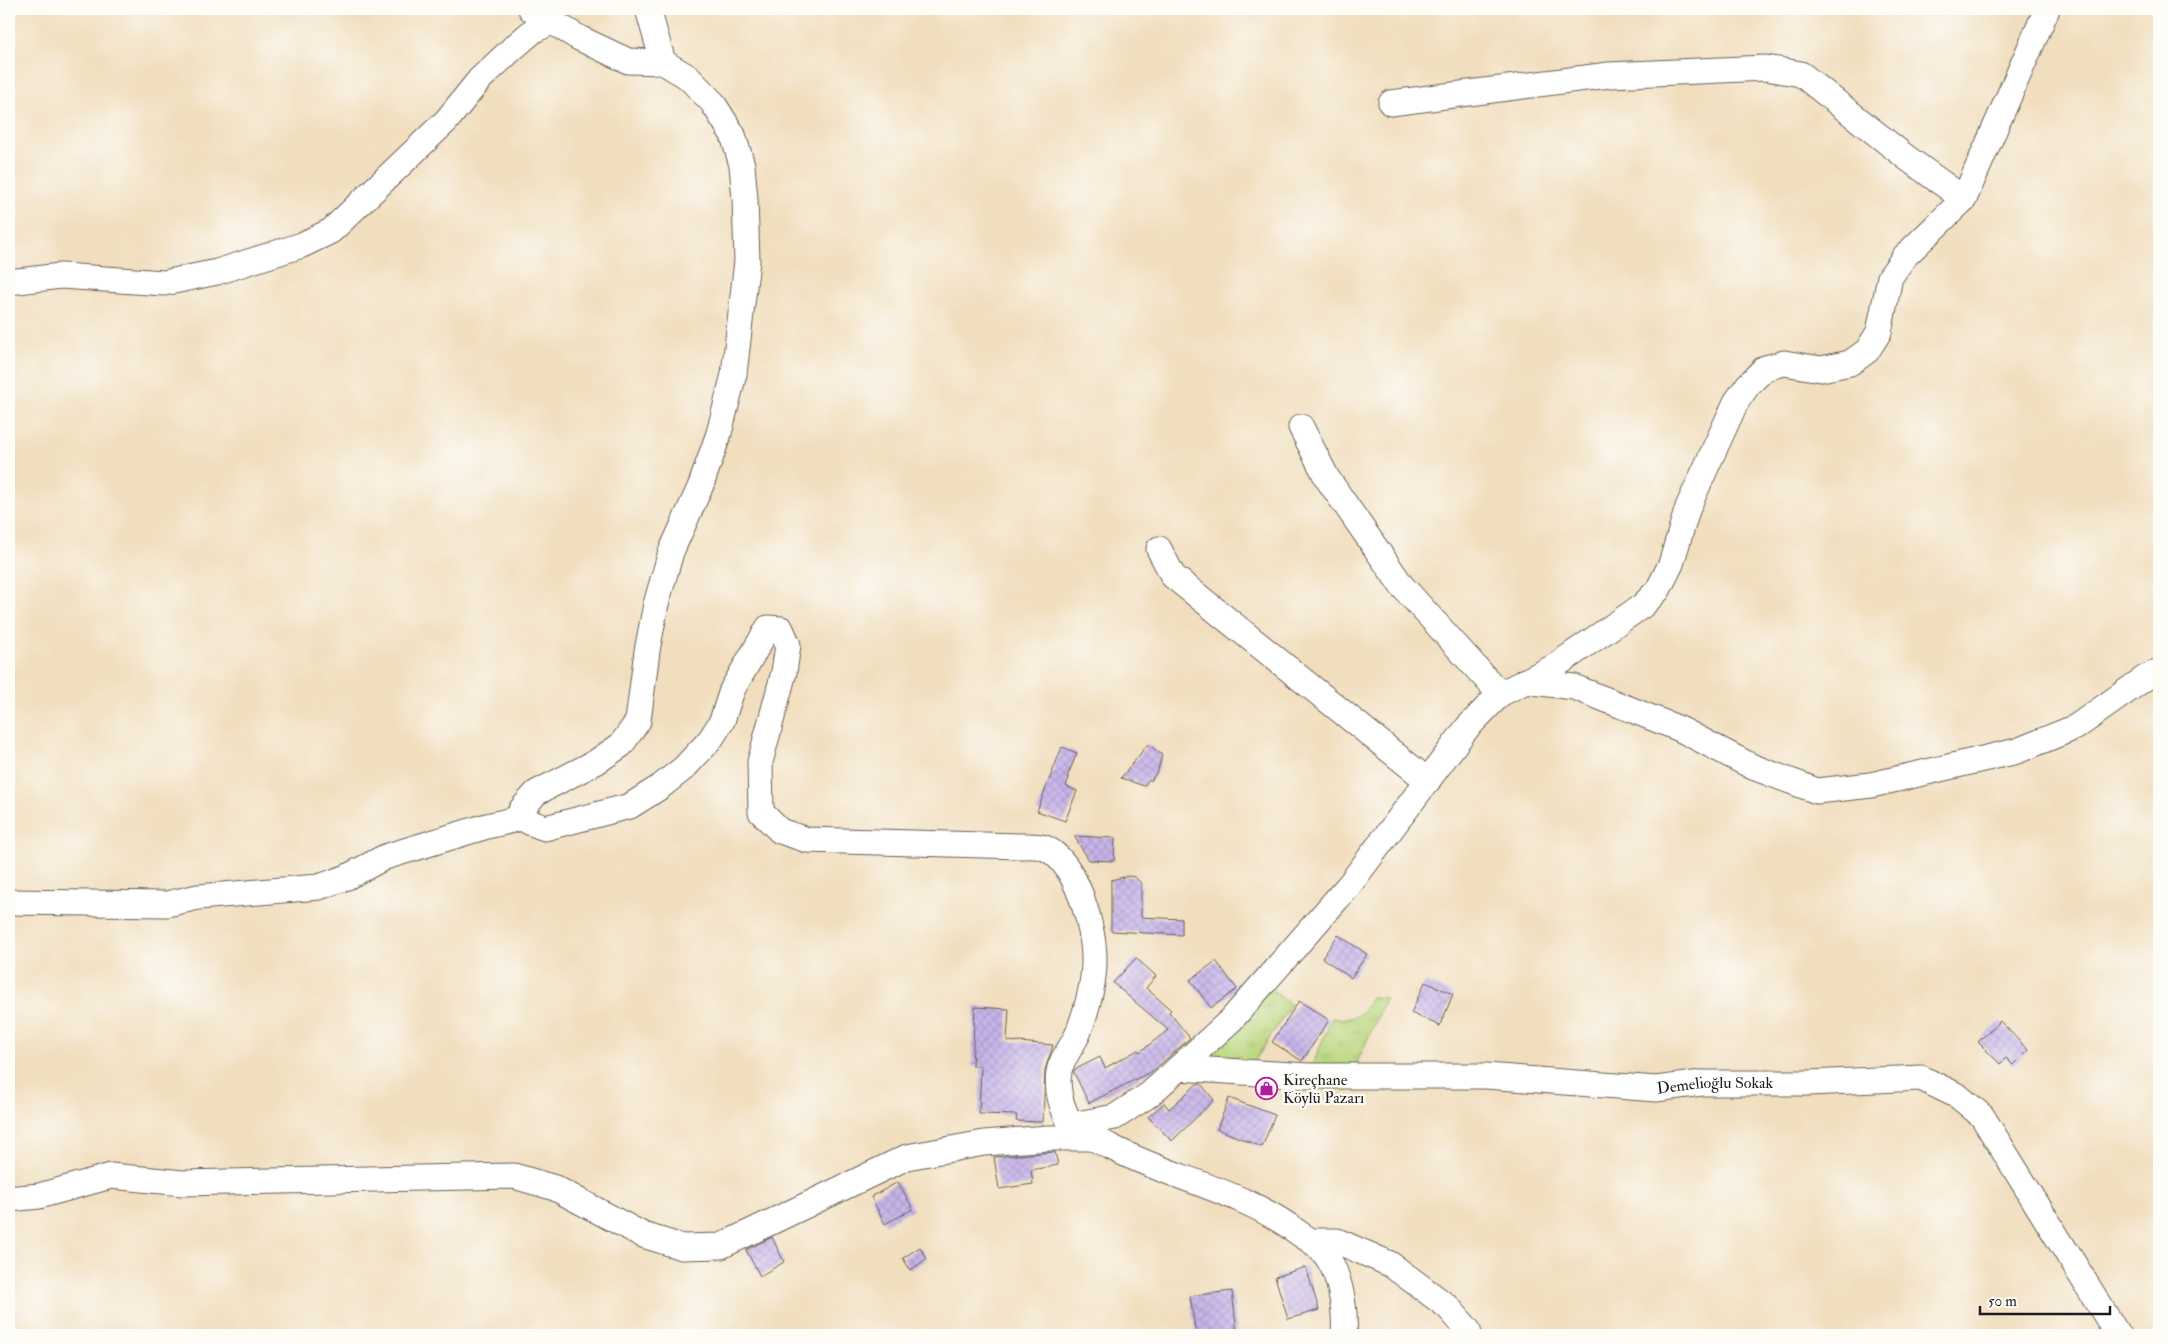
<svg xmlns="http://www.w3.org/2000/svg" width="2168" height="1344" font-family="'IM FELL Double Pica',serif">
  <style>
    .grass { fill: url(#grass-tufts); stroke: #6a784c }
    .building { fill: url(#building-cross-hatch) }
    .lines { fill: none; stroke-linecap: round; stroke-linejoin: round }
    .minor-casing { stroke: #676055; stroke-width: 27 }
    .minor { stroke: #fff; stroke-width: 25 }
    .labels { text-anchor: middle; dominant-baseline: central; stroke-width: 4.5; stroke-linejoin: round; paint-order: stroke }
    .poi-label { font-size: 16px; fill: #1c1c1c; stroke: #fdfcf7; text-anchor: start }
    .street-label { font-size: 16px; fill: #1c1c1c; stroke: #fdfcf7 }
  </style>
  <defs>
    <pattern id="grass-tufts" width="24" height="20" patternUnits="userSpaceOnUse" patternTransform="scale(1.25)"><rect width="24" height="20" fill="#b9d57b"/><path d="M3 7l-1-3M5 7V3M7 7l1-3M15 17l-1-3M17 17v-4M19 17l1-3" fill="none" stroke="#9eb66a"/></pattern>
    <pattern id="building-cross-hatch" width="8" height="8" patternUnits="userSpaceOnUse" patternTransform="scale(1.25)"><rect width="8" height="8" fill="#c7b4ea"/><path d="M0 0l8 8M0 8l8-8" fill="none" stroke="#aa9ac8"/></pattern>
  </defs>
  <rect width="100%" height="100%" fill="#fdfcf7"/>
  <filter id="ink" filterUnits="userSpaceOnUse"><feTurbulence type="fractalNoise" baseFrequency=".02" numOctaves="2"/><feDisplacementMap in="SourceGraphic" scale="10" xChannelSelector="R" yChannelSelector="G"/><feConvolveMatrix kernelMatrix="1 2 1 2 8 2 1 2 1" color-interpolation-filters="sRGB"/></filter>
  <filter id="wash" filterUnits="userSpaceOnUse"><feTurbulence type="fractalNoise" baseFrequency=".0096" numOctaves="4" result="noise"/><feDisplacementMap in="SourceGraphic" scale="20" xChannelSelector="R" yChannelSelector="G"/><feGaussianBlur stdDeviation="1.12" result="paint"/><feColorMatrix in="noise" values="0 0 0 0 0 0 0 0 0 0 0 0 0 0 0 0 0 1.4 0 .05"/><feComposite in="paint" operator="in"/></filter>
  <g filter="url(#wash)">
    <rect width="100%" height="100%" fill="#f1debe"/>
    <path class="grass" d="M1271,989L1291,1005L1252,1065L1195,1062Z
      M1371,997L1386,998L1355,1067L1312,1066L1332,1018C1355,1020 1361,1018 1371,997Z"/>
    <g id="blocks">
      <path class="building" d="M1148,744L1162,755L1158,770L1151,781L1149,779L1144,786L1121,778Z
        M1062,747L1077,753L1067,777L1069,778L1066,786L1077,791L1065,821L1037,811Z
        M1074,836L1115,838L1114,861L1089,860Z
        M1128,876L1135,877L1141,883V917L1182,919V935L1111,931V880Z
        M1338,935L1367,954L1351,978L1322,958Z
        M1136,958L1156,976L1146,988L1171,1010L1169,1012L1190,1038L1154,1070L1089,1103L1074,1073V1070L1100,1057L1105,1068L1138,1050L1140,1052L1168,1030L1113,983Z
        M1216,961L1237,989L1211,1008L1190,980Z
        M1425,982L1453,994L1440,1026L1411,1013Z
        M1299,1001L1329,1020L1302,1061L1272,1042Z
        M975,1007L1009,1009L1007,1041L1053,1045L1045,1070L1043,1122L1016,1121L1017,1115L979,1114L981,1066H972Z
        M2000,1021L2028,1050L2013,1065L2006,1058L2000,1064L1978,1042Z
        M1197,1084H1201L1214,1100L1172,1141L1148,1117L1164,1103L1169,1109Z
        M1229,1098L1275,1115L1262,1147L1217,1129Z
        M1055,1152L1058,1165L1031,1170L1033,1184L999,1189L994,1157Z
        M898,1182L913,1209L885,1224L871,1197Z
        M772,1237L784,1262L760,1276L746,1250Z
        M920,1247L927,1259L910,1270L903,1258Z
        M1306,1267L1319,1310L1288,1319L1275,1277Z
        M1232,1291L1237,1333L1196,1335L1190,1296Z"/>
    </g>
  </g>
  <g filter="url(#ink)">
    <use href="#blocks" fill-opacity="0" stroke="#676055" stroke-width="1"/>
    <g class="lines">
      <defs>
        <g id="minor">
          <path d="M531,9L579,38L628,61L663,62L688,77L713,103L733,135L742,165L745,199L747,261L734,374L719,433L701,485L671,552L656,604L647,651L638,721L621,745L596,762L536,793L521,810L529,822L545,828L630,806L660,787L684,768L710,740L722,721L732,690L768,628L781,629L788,645L784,672L760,762L761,812L780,831L807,840L1019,846C1027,846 1038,845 1045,848C1077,862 1095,930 1094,962C1094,983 1087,1008 1080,1028C1076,1043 1061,1057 1059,1072C1056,1089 1062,1108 1070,1123C1076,1131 1099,1141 1109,1146C1171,1179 1243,1190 1300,1234C1307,1239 1316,1243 1321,1250C1340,1268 1346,1310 1344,1335"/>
          <path d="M648,9L663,62"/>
          <path d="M1391,103L1609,75L1766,68L1801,74L1907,158L1964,199"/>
          <path d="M9,282L61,276L164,283L217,272L302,245L331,231L447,120L480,79L512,49L534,30L552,22"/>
          <path d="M1301,427L1327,478L1402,586L1500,694"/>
          <path d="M1159,549L1173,576L1428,781"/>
          <path d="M1525,681L1574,687L1680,729L1753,767L1817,791L1871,785L2017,751L2076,727L2145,678L2159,671"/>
          <path d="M9,902L167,904L198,897L319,887L347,877L385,857L487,826L526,817"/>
          <path id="s1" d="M1178,1068L1308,1076H1486L1656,1089L1702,1083H1808L1921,1078L1958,1096L1982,1116L2118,1335"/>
          <path d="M1071,1125L1115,1117L1150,1094L1232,1019L1350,884L1467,728L1500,694L1552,668L1642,606L1658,590L1671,564L1688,507L1736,402L1748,385L1765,368L1784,363L1821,369L1850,363L1867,351L1879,332L1890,277L1905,256L1964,199L2047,9"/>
          <path d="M9,1199L39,1196L111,1176L183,1183L514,1176L555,1188L643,1235L682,1247L721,1246L907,1157L984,1143L1048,1138H1093"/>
          <path d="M1311,1241H1337L1390,1264L1448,1307L1468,1330L1469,1335"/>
        </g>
      </defs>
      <use href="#minor" class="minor-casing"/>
      <use href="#minor" class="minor"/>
    </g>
  </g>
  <defs>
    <symbol id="shop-ring" viewBox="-11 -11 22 22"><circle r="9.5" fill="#fdfcf7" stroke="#b5179e" stroke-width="1.5"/><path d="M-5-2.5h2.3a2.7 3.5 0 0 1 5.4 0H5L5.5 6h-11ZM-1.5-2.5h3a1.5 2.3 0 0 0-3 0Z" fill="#b5179e"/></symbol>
  </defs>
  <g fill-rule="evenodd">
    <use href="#shop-ring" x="1254" y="1076" width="25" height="25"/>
  </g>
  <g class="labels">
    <g class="poi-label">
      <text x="1283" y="1080">Kireçhane<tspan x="1283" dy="18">Köylü Pazarı</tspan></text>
    </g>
    <g class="street-label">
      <text stroke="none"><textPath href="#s1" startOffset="538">Demelioğlu Sokak</textPath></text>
    </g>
  </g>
  <rect width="2168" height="1344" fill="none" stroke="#fdfcf7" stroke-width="30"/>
  <path d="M1980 1306v8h130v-8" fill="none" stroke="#1c1c1c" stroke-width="2.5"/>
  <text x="1988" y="1306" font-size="15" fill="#1c1c1c" stroke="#fdfcf7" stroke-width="4" paint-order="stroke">50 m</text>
</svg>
